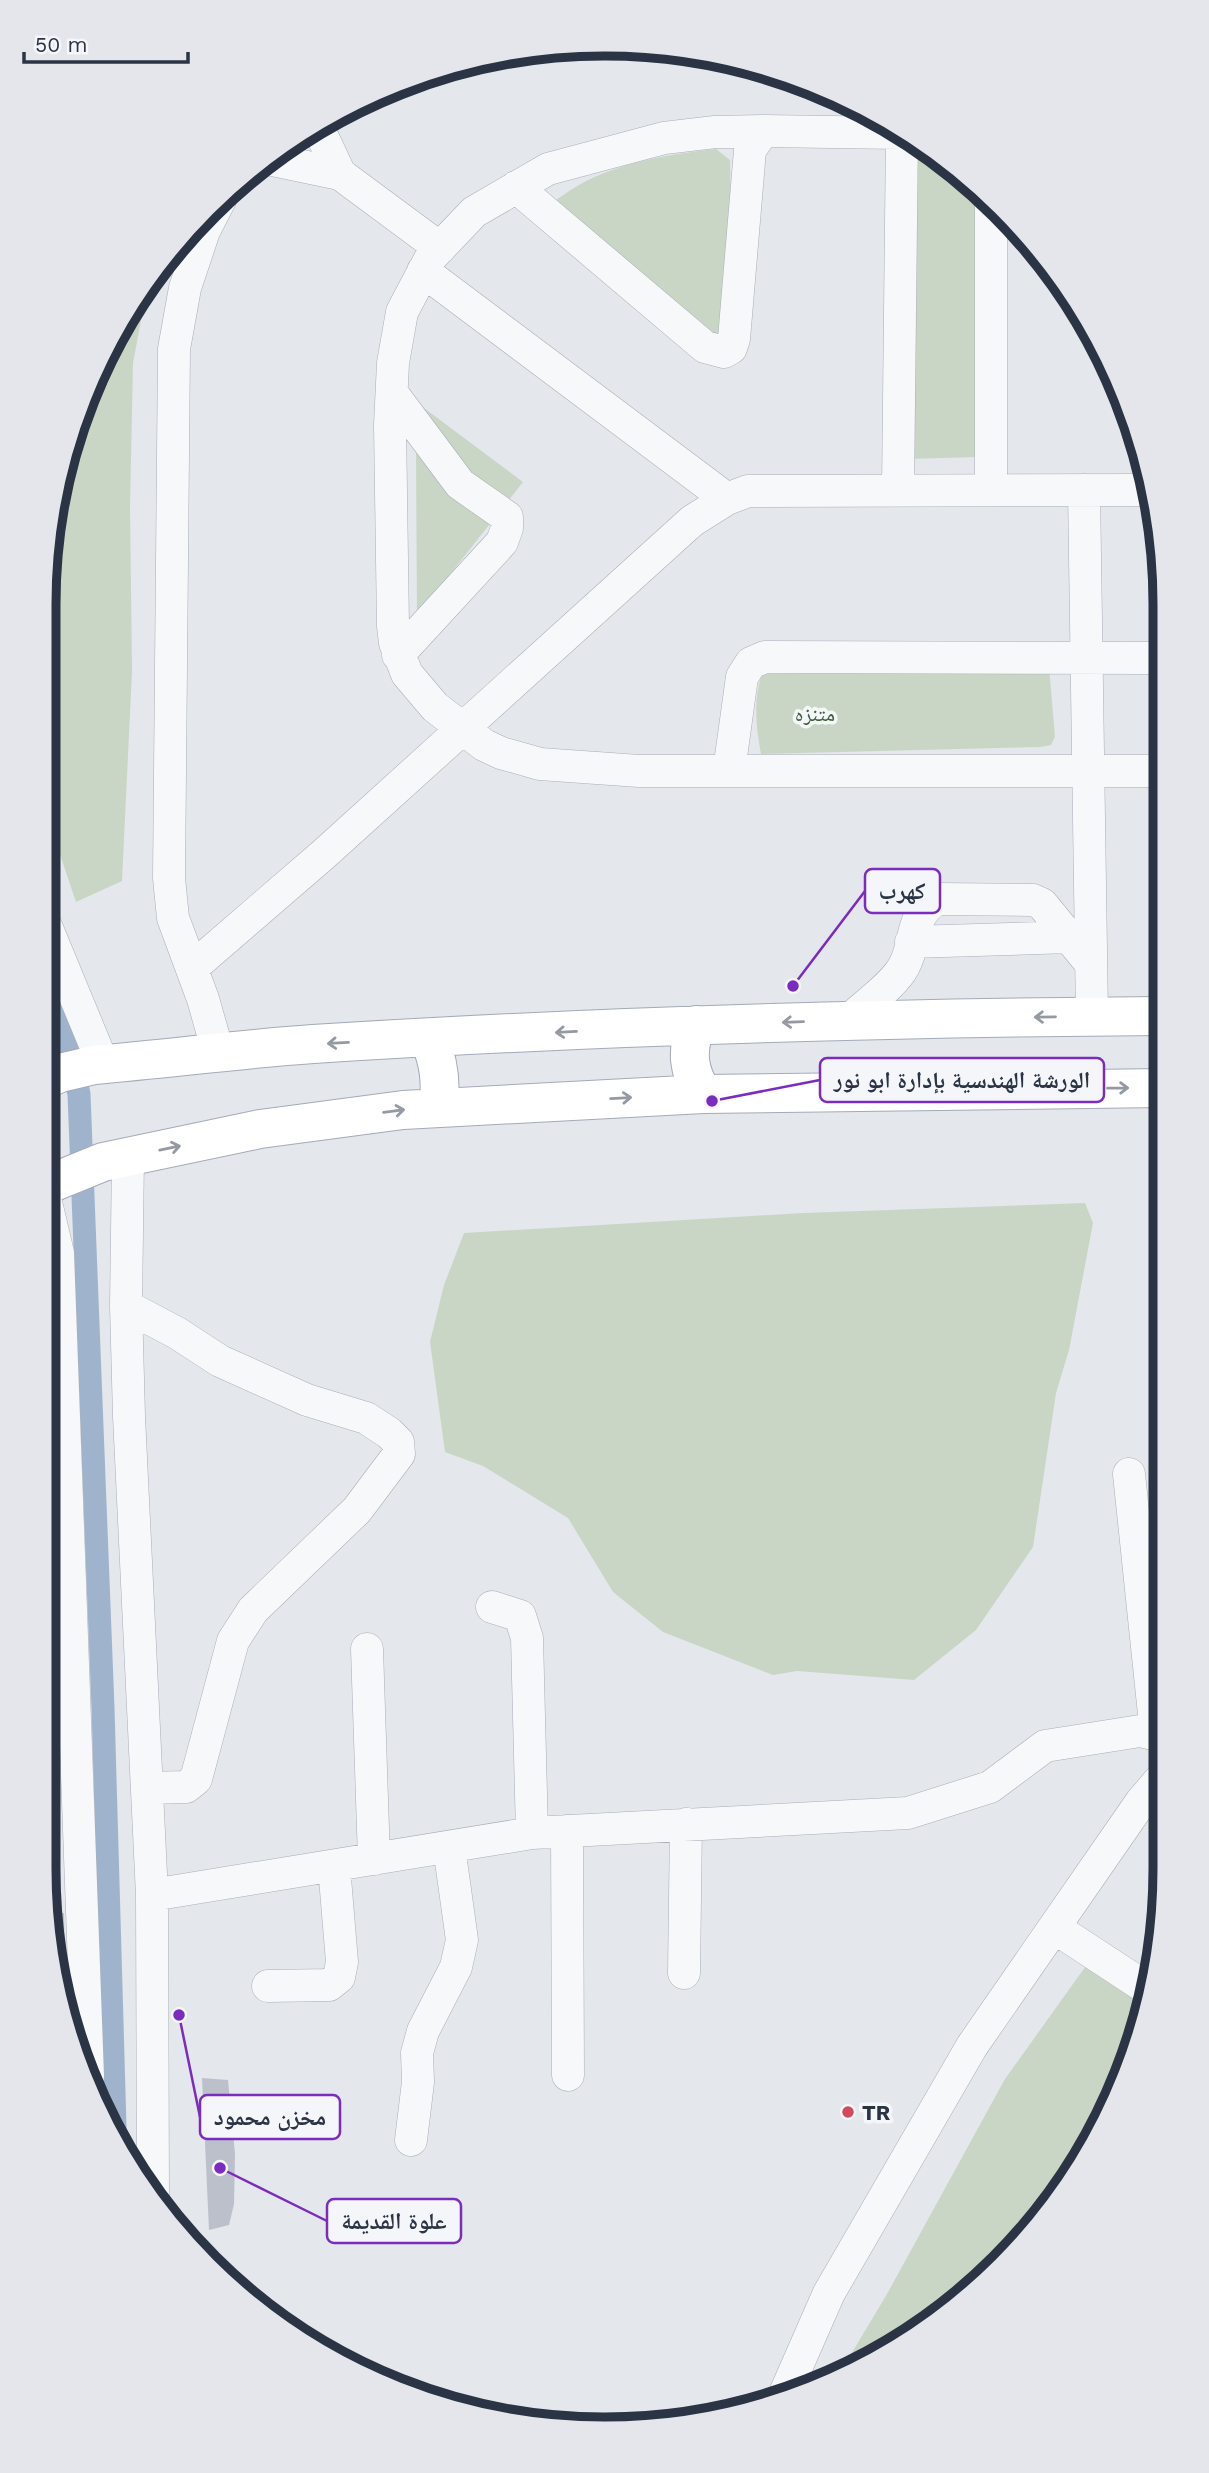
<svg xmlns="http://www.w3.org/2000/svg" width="1209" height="2473" font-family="'Work Sans','Noto Naskh Arabic',sans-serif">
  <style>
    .green { fill: #c9d6c5 }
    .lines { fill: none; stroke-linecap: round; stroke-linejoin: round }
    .canal { stroke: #9fb4cc; stroke-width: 23 }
    .building { fill: #bbc0ca }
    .minor-casing { stroke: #a9aeb7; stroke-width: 33 }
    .major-casing { stroke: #a3abb8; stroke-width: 40 }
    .minor { stroke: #f7f8fa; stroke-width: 32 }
    .major { stroke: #fff; stroke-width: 38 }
    .oneway { stroke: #959aa2 }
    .poi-dot { fill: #d1495b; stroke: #f4f6f9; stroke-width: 2.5 }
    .labels { text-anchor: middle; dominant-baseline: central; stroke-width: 7; stroke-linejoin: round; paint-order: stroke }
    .park-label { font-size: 21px; fill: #3f6138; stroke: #f4f6f9 }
    .poi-label { font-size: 21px; font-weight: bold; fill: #2b3445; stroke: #f4f6f9; text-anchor: start }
    .rim { fill: none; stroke: #2b3445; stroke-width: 9 }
    .leader { fill: none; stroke: #7b2cbf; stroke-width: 2.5 }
    .callout-dot { fill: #7b2cbf; stroke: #f4f6f9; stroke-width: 2.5 }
    .callout { fill: #f4f6f9; stroke: #7b2cbf; stroke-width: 2.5 }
    .callout-label { font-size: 23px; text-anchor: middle; font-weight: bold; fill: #2b3445 }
  </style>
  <rect width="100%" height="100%" fill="#e4e7ec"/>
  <path class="green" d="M716,149L730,160L733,318L721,340L547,206C558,199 568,191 579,185C620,162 670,154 716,149Z
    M907,153L935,154L946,159L976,190L977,457L908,459Z
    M152,276L144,304L133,363L130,507L132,671L122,881L76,902L44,807V604L55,495L87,390L138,293Z
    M420,405L523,482L417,616L416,450Z
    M1049,667L1055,737L1051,745L1040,747L761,754C756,727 753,700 762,674Z
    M1085,1203L1093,1223L1069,1350L1056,1393L1033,1547L976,1630L914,1680L797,1671L773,1675L663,1632L613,1592L568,1518L483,1466L445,1452L430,1342L444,1285L464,1233L803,1213Z
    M1088,1963L1148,1999L1122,2083L1071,2180L1001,2265L853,2371L838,2376L887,2294L1005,2079Z"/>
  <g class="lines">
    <path class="canal" d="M44,971L66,1036L79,1094L103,1708L115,2127"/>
  </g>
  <path class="building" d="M64,1913L65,1955L58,1956L51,1914Z
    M202,2078L228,2080L235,2154L234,2204L229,2225L209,2230Z"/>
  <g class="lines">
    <defs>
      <path id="minor" d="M317,125L340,174
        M763,131L715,132L664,138L548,169L474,212L431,257L402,312L393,363L390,425L393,626L395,643L407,674L435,707L484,745L501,753L540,764L639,771H1161
        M268,159L340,174L440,248
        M516,187L705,347L724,352L731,348L734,339L750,150L763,131L900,133
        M991,205V490
        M423,271L727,499
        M392,393L460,484L507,517V528L502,542L398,655
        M898,490L902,134
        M1084,490L1092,1016
        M729,771L742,677L751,663L765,657L1161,658
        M44,921L103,1064
        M911,942L1070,937
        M192,968L324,854L692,521L727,499L748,491L1149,490
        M849,1020C865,1005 894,985 904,966C918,940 908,918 937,899L1033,900L1042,904L1091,964
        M218,1052L203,999L173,918L169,878L174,349L185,288L204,231L221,198
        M128,1157L126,1306L129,1416L152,1895L153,2198
        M44,1194L58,1253L88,2076
        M126,1306L177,1333L220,1361L307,1400L366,1418L389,1433L398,1442L399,1454L357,1510L253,1610L233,1641L196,1779L186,1787L147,1788
        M1129,1474L1156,1733
        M492,1607L520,1616L527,1638L532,1833
        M367,1649L374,1859
        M567,1831L568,2075
        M152,1895L532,1833L908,1813L990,1787L1045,1746L1140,1731L1165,1737
        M1055,1928L1151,1991
        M684,1973L686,1824
        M268,1986L329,1985L339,1977L342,1962L334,1866
        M411,2140L418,2082L417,2053L423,2031L456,1967L462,1940L449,1847
        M786,2391L829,2293L972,2046L1141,1802L1165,1774"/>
      <path id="major" d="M696,1025C686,1051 688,1071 703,1094
        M429,1038C439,1062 442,1083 438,1108
        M44,1080L60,1073L94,1065C167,1059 240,1049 313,1044C596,1026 879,1018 1162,1016
        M44,1186L103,1162L260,1129L403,1110L703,1094L1162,1088"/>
    </defs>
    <use href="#minor" class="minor-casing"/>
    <use href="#major" class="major-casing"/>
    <use href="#minor" class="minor"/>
    <use href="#major" class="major"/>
  </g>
  <defs><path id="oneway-shaft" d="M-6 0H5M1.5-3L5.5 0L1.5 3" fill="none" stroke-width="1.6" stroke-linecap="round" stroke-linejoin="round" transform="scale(1.75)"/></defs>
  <g class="oneway">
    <use href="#oneway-shaft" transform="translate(1045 1017) rotate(179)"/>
    <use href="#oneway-shaft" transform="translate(793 1022) rotate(178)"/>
    <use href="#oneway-shaft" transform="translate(566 1032) rotate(177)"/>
    <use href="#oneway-shaft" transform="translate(338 1043) rotate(177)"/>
    <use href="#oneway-shaft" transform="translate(1118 1088) rotate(-1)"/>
    <use href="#oneway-shaft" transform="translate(621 1098) rotate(-3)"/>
    <use href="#oneway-shaft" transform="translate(394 1111) rotate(-7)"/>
    <use href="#oneway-shaft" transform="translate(170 1148) rotate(-12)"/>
  </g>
  <circle class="poi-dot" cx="848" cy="2112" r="7"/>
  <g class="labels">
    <g class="park-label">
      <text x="815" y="713">متنزه</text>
    </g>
    <g class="poi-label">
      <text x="862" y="2112">TR</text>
    </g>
  </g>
  <path d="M0 0H1209V2473H0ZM604 56H605A548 548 0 0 1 1153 604V1869A548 548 0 0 1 605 2417H604A548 548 0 0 1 56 1869V604A548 548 0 0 1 604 56Z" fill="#e4e6eb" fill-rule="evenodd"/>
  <path class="rim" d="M604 56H605A548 548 0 0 1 1153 604V1869A548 548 0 0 1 605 2417H604A548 548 0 0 1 56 1869V604A548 548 0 0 1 604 56Z"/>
  <path class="leader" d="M793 986L865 891M712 1101L820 1080M179 2015L200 2117M220 2168L327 2221"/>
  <g class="callout-dot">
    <circle cx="793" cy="986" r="7"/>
    <circle cx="712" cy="1101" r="7"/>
    <circle cx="179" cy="2015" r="7"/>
    <circle cx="220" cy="2168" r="7"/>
  </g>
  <g class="callout">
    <rect x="865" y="869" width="75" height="44" rx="7"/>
    <rect x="820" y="1058" width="284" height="44" rx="7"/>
    <rect x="200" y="2095" width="140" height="44" rx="7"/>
    <rect x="327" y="2199" width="134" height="44" rx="7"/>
  </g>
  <g class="callout-label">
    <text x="902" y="899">كهرب</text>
    <text x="962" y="1088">الورشة الهندسية بإدارة ابو نور</text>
    <text x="270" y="2125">مخزن محمود</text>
    <text x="394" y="2229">علوة القديمة</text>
  </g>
  <path d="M24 52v10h164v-10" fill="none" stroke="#2b3445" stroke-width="3.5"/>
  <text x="35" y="52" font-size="21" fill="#2b3445" stroke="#f4f6f9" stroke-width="5" paint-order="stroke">50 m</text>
</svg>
